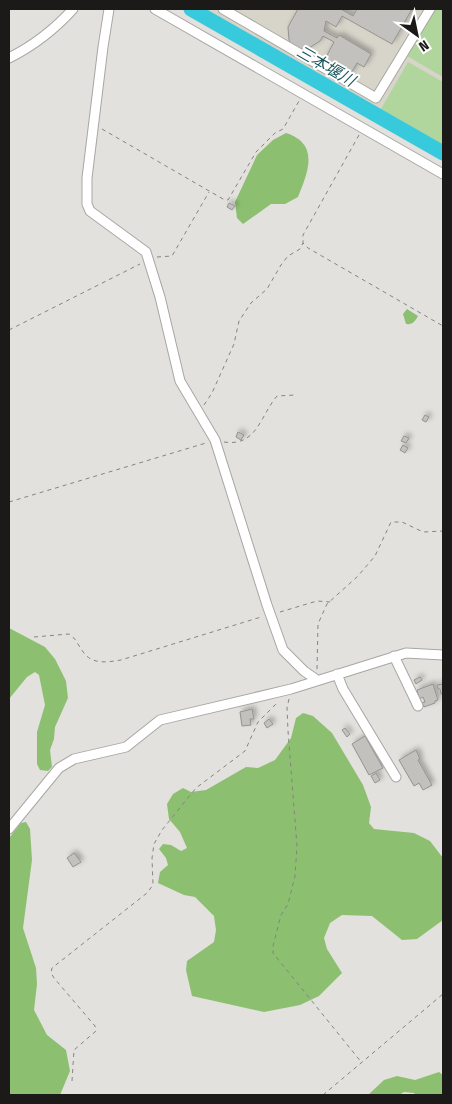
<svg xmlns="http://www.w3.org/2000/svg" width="452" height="1104" font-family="'Fira Sans Condensed','Noto Sans JP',sans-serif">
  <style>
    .built { fill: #d7d5ca }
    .green { fill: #b0d59d }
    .forest { fill: #8cbf70 }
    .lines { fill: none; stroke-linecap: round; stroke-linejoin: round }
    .river { stroke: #37cadd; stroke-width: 15 }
    .building { fill: #c2c1bd; stroke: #94938f; filter: url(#shadow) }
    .minor-casing { stroke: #a8a7a3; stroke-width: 11 }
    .path { stroke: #858481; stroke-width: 1; stroke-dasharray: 4 4; stroke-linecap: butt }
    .minor { stroke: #fff; stroke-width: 9 }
    .labels { text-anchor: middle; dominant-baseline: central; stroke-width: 4; stroke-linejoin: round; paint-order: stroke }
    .water-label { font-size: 16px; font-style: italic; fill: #1b565d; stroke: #fff }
  </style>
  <defs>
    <filter id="shadow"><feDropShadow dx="3" dy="-3" stdDeviation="2.5" flood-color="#0004"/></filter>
  </defs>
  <rect width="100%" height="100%" fill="#e2e1dd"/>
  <path class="built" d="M196,9H443V147Z"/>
  <path class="green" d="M435,9H443V77L407,56Z
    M408,62L443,82V145L381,109Z"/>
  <path class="forest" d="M286,133C320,144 308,172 298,197L285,204H271L243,224L237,218L235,202L257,155L273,140Z
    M407,309L418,316C415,321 413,325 406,324L403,314Z
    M9,628L45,647L55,659L66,681L68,698L55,727L54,739L50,750L52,767L48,771L40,770L37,764V732L45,705L39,675L35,672L27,677L9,699Z
    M303,713L313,716L332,733L363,785L371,807L369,823L374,829L414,833L430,841L443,858V920L417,939L402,940L372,916L342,915L330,923L324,938L327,949L342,973L319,996L300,1005L264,1012L192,996L186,970L187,961L214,942L216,930L214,916L195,897L184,895L158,883L160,872L168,865L166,858L159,849L163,844L171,845L181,851L187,848L180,832L169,819L167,804L173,794L183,788L191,792L206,790L246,767L258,768L275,760L291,738L296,718Z
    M26,822L30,829L32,860L23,928L36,968L37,984L34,1010L47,1035L66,1050L70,1071L60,1095L9,1094V838L21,823Z
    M439,1072L443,1075V1095H416L414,1093L404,1092L399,1095H368L384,1080L397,1076L415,1080Z"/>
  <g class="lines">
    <path class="river" d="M191,9L443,153"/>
  </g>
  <path class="building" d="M298,9H341L353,16L357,9H412L392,44L342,16L336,27L326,21L324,31L337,38L339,35L371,54L364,67L357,63L350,75L324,61L334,42L323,36L320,41L306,50H303L291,44L289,40L288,27Z
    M229,203L235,206L232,210L227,207Z
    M425,415L429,417L426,422L422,420Z
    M238,432L244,435L241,440L236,437Z
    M404,436L409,438L406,443L401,441Z
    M403,445L408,448L405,453L400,450Z
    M420,677L422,680L416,684L414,680Z
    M433,684L438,700L435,701V703L424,707L422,703L425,702L423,697L419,699L417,690Z
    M443,684V694H441L440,689H438L437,685Z
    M252,709L254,719H250L251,725L242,726L240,712Z
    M269,719L273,724L267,728L264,723Z
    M345,728L350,734L347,737L342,730Z
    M365,736L383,768L369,775L352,744Z
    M416,750L420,759L418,760L432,785L423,790L419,783L414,786L399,760Z
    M376,773L380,780L375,783L371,776Z
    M74,853L81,862L73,867L67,858Z"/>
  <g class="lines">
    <defs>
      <path id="minor" d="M109,9L103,47L87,178V204L90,211L146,252L160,297L180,381L215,440L267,605L283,650L304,671L317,680
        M155,9L443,174
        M223,9L376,98L430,9
        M9,58C35,45 54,30 73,9
        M394,656L418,706
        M337,674L343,689L396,777
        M9,829L59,768L74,759L126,747L160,720L291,689L406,653L443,655"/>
    </defs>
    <use href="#minor" class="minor-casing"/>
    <path class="path" d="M102,129L223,199L228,200L256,152L275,133L283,129L299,101
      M359,135L303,235V243L308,248L443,326
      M157,257L172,256L209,192
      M9,330L140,264
      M204,405L212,393L234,344L239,321L251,303L267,289L281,265L288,256L300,249L303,243
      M224,442C257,447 260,416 277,396L295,395
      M9,502L206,443
      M280,612L317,601L330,602
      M34,637L69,634C77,639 78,646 84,653C93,665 108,662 121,660L261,617
      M317,669L318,624L327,604L358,576L375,556L391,522H402L423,532L443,531
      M289,699L287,708L288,731L297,846L295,876L288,904L281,915L273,946V953L362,1063
      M9,704L10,703
      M72,1081L74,1050L96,1031L95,1026L54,978L51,973L52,968L147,893L153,885L152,858L154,844L162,830L196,788L245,751L258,722L278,702
      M323,1095L443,994"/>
    <use href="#minor" class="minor"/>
  </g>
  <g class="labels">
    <g class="water-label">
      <text transform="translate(326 66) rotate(30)">三本堰川</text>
    </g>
  </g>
  <rect width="452" height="1104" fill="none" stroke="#1b1a19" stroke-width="20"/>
  <g transform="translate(417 35) rotate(147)" stroke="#ffffff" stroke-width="4" paint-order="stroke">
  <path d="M0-4L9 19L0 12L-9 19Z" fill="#1b1a19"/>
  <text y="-8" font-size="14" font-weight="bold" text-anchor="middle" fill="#1b1a19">N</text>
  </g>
</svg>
